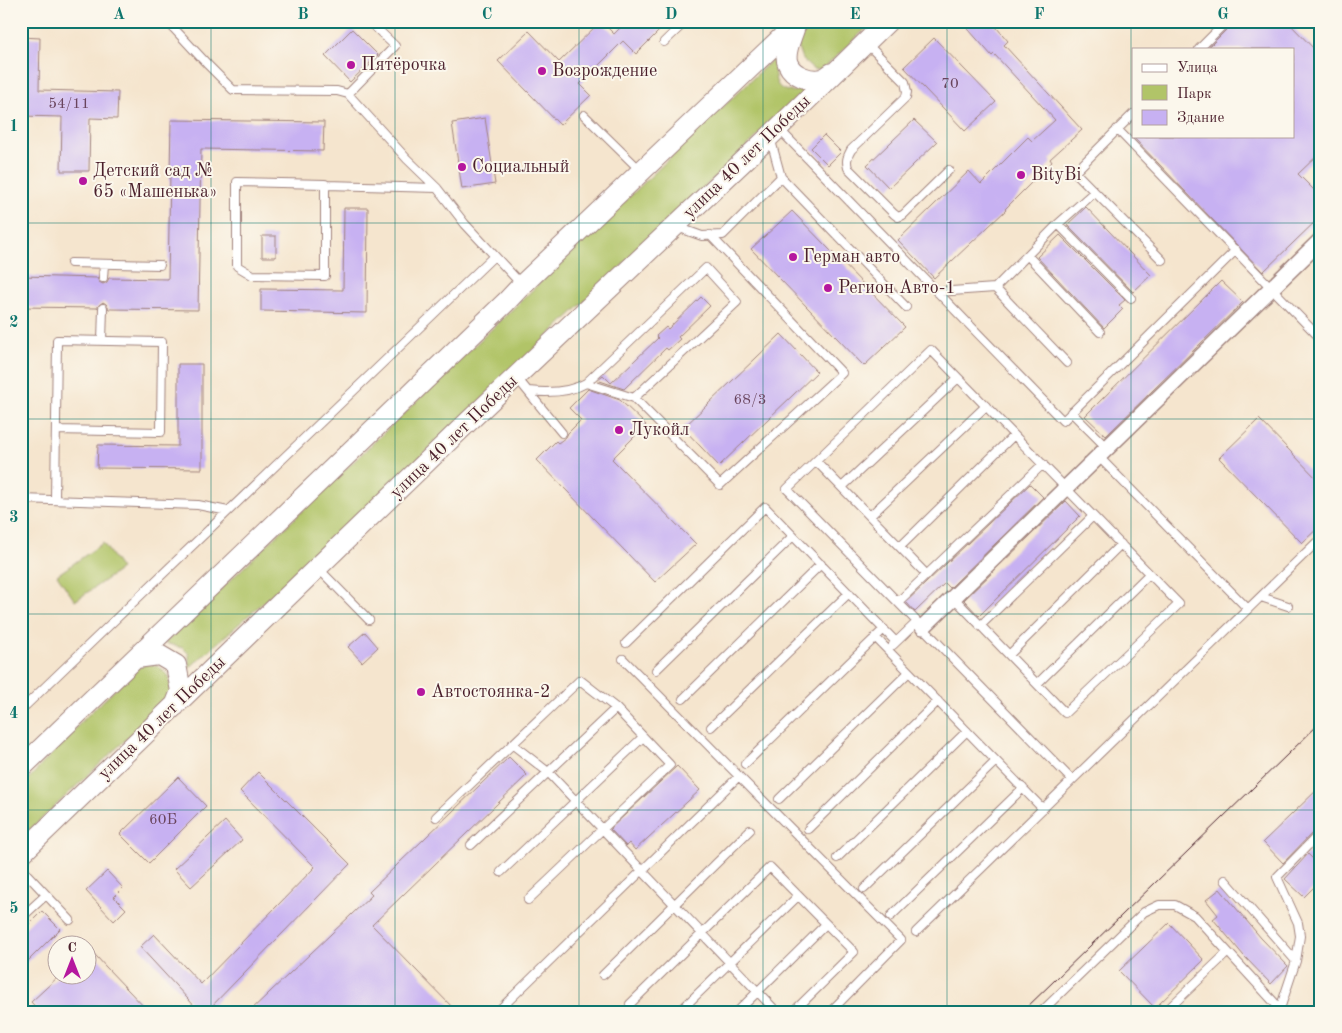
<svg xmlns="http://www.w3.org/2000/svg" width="1342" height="1033" font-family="'Old Standard TT',serif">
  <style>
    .green { fill: #b1c468; stroke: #7e724a }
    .building { fill: #c7b1f2 }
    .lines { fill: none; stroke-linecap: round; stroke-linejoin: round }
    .service-casing { stroke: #a0827c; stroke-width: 10 }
    .minor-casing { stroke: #a0827c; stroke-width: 18 }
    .tertiary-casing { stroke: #a0827c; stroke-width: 22 }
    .service { stroke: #fff; stroke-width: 8 }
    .minor { stroke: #fff; stroke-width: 15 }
    .tertiary { stroke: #fff; stroke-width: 20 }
    .tram { stroke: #4a1f2b; stroke-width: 1 }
    .grid { fill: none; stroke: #0f766e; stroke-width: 1; stroke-opacity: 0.55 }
    .poi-dot { fill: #b5179e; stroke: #fbf7ec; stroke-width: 2 }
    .labels { text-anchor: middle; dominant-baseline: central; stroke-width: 4; stroke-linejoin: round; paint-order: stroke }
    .number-label { font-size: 15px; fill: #69445d }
    .poi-label { font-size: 18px; fill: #4a1f2b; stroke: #fbf7ec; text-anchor: start }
    .street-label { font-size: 18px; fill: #4a1f2b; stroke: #fbf7ec }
    .neatline { fill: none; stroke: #0f766e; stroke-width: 2 }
    .grid-label { font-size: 16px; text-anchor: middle; font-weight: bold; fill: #0f766e }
  </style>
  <rect width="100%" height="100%" fill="#fbf7ec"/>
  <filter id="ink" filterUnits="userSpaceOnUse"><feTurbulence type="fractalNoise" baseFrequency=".02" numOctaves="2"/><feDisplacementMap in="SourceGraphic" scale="10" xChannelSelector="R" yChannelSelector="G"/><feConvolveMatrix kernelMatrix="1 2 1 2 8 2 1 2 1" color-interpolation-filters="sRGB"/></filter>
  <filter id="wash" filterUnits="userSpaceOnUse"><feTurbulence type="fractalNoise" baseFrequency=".0096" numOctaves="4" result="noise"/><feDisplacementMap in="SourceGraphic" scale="20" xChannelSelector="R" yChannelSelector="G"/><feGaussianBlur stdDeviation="1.12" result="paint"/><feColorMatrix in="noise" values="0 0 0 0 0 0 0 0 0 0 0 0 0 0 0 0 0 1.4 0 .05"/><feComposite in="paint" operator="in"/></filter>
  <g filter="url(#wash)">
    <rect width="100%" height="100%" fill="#f5e5ce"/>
    <path class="green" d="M812,21H874L823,69L814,70C792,54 795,38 812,21Z
      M776,56C772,83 776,97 807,89L344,531L189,668V654L183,648L165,643Z
      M103,543L121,569L75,601L57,575Z
      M149,664L158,666L169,676L171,692L168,700L21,838V787L88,715L140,666Z"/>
    <g id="blocks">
      <path class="building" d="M601,21L614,34L627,21H669L636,54L623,41L580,84L591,95L560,125L498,61L529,31L559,62Z
        M961,21H991L1008,41L1004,45L1082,130L1050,159L1052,162L1005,209L1006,210L934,278L898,240L969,171L981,184L1028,137L1032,141L1055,120L994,54L992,56Z
        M1232,21H1287L1321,56V152L1298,174L1321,197V216L1263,272L1132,136H1293V49H1207L1231,25Z
        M352,29L378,55L350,82L325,56Z
        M21,37L40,38L39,90L118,92L117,119L90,118L89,171H61L62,117L21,116Z
        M934,38L996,102L965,131L904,67Z
        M485,118L495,184L462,189L452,123Z
        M171,120L324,122L323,151L201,149L198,310L109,309L106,304L103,302L99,305L97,308L21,307V276L97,278L99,282L103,284L107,282L109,278L168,279Z
        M914,120L937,142L889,188L867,165Z
        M824,135L841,152L828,165L811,148Z
        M1086,207L1151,275L1133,292L1067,225Z
        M344,208H368L367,313L261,311V289L343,290Z
        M792,211L905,327L864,366L751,249Z
        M1060,235L1125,300L1119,305L1123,309L1104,328L1037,257Z
        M262,236H276V257H262Z
        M1221,281L1243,302L1106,436L1085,416Z
        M701,297L710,306L678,337L680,339L668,350L666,348L624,389L597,380L603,375L611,383L658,338L656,336L666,327L668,329Z
        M781,334L817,372L719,466L683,428Z
        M178,364H202V469L97,468L98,445L178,446Z
        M588,389L620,400L646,425L612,459L696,544L655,582L537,460L556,441L558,443L566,437L568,433L581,420L569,408Z
        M1259,419L1321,483V525L1302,543L1219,458Z
        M1030,484L1043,497L950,588L945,583L915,612L906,602Z
        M1066,501L1080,516L979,616L964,600Z
        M365,632L378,647L362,662L348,647Z
        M509,757L527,775L372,925L457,1012H249L372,895L369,892Z
        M677,766L700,790L635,850L629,843L626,846L610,829Z
        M258,772L350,864L206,1012H200L140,947L154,934L201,984L315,867L240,791Z
        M178,777L206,806L149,863L120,834Z
        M1321,786V826L1317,828L1283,863L1263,842Z
        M225,821L242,840L191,887L174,869Z
        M1308,854L1321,867V880L1304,897L1285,879Z
        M107,871L123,888L114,897L126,909L114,921L86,891Z
        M1220,889L1261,938L1288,966L1271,984L1244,956L1213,919L1218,915L1206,900Z
        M42,911L60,929L21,968V932Z
        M1169,923L1204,960L1155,1008L1119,971Z
        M88,947L106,967L149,1012H40L31,1002L59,976H88Z"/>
    </g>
  </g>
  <g filter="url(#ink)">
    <use href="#blocks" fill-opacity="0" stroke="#a0827c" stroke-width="1"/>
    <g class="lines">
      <defs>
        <path id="service" d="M167,21L208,65L233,90L337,91L348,94L407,159L437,188L465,224L522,285
          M664,42L686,21
          M866,43L905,82L907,92L906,97L851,150C847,157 846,161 848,168L894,214L898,217L903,215L949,170
          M1199,49L1227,21
          M348,94L395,46L369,21
          M1133,114L1075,172L1162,260
          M584,115L640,170
          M779,129L1063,421L1236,250
          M1117,129L1321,339
          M781,177L906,307
          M325,184V276L252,275L237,266V182L325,184L327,185L437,188
          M1058,224L1131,298
          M677,227L702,236L723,235L781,177L770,137
          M1028,256L1100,332
          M71,263L160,265
          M103,278L104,264
          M995,288L1067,363
          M937,292L995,288L1058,224L1094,192
          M102,341L103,308
          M517,378L562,433
          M528,391C547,393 569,393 586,383L706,268L737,302L634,398L586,383
          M634,398L720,485L842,373L710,235
          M1071,412L1107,448
          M1098,456L1248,609
          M816,461L927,575
          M842,487L958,378
          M21,499L198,505L228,511
          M55,500L57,340L162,342L161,432L56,430
          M870,516L986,406
          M900,547L1014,435
          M318,568L369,620
          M953,597L1065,713L1179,604L931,350L787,489L1072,780
          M1261,597L1288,606
          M898,602L1043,464
          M980,626L1093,516
          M875,637L1043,809
          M626,643L765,507L896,642
          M893,645L917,622
          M1009,655L1121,544
          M623,659L901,940L830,1012
          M656,670L793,536
          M1037,684L1149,574
          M683,699L821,564
          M21,710L494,256
          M711,727L849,593
          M512,744L548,772L777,1012
          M745,764L884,629
          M779,799L909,672
          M436,817L580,680L616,708L670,765L528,900
          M808,829L938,701
          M471,845L616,708
          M837,858L967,731
          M21,868L70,920
          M501,872L643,737
          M1225,880L1296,961L1280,1009
          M864,889L996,761
          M891,916L1023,788
          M21,918L46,895
          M916,932L1321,538
          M1296,961L1300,936L1298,923L1277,877L1321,832
          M603,975L750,830
          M630,1004L770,867L854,952L793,1012
          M497,1012L739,776
          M679,1012L798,896
          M737,1012L826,924
          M1041,1012L1144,912L1159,905H1175L1195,916L1283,1012
          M1165,1012L1228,952"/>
        <path id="minor" d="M923,627L1321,240"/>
        <path id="tertiary" d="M795,26C792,37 783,53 788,64C793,76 811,82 822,79C826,78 829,75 832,73
          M136,658L159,655L176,665L181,691L175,706
          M21,768L506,302L522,285L799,21
          M21,854L468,422L770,136L888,21"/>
      </defs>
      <use href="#service" class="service-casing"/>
      <use href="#minor" class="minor-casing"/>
      <use href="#tertiary" class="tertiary-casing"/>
      <use href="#service" class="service"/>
      <use href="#minor" class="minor"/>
      <use href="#tertiary" class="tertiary"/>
      <path class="tram" d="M1022,1012L1321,722"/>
    </g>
  </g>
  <path class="grid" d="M211,21V1012M395,21V1012M579,21V1012M763,21V1012M947,21V1012M1131,21V1012M21,223H1321M21,419H1321M21,614H1321M21,810H1321"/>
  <g class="poi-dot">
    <circle cx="351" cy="65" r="5"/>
    <circle cx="542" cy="71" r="5"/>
    <circle cx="462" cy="167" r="5"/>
    <circle cx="1021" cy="175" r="5"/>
    <circle cx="83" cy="181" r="5"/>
    <circle cx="793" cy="257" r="5"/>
    <circle cx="828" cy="288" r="5"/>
    <circle cx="619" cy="430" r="5"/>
    <circle cx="421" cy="692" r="5"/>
  </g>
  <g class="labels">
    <g class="number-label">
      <text x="950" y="84">70</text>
      <text x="69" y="104">54/11</text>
      <text x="750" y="400">68/3</text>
      <text x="163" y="820">60Б</text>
    </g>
    <g class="poi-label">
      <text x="361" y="65">Пятёрочка</text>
      <text x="552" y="71">Возрождение</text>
      <text x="472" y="167">Социальный</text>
      <text x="93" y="171">Детский сад №<tspan x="93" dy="21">65 «Машенька»</tspan></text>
      <text x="1031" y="175">BityBi</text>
      <text x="803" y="257">Герман авто</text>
      <text x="838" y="288">Регион Авто-1</text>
      <text x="629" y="430">Лукойл</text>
      <text x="431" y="692">Автостоянка-2</text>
    </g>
    <g class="street-label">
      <text transform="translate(747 157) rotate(-44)">улица 40 лет Победы</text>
      <text transform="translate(454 437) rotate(-44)">улица 40 лет Победы</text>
      <text transform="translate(162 718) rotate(-44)">улица 40 лет Победы</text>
    </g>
  </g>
  <rect width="1342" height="1033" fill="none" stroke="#fbf7ec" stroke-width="55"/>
  <rect x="1132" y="48" width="162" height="90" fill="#fbf7ec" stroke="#b4a19f"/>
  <rect x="1142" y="64" width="25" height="8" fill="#ffffff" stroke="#b4a19f"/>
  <text x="1177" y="72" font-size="15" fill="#4a1f2b">Улица</text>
  <rect x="1142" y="85" width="25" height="15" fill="#b1c468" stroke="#b4a19f"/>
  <text x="1177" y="98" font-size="15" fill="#4a1f2b">Парк</text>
  <rect x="1142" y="110" width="25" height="15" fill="#c7b1f2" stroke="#b4a19f"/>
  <text x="1177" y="122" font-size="15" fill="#4a1f2b">Здание</text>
  <g transform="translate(72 960)"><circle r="24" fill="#fbf7ec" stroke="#b4a19f"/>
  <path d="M0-4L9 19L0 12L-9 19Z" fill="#b5179e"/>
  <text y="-8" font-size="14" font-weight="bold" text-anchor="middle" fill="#4a1f2b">С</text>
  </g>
  <rect x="28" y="28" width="1286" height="978" class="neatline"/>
  <g class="grid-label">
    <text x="119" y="19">A</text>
    <text x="303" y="19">B</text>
    <text x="487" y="19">C</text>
    <text x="671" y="19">D</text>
    <text x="855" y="19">E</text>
    <text x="1039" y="19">F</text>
    <text x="1223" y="19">G</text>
    <text x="14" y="131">1</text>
    <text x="14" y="327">2</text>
    <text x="14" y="522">3</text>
    <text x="14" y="718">4</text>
    <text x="14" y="913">5</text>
  </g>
</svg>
